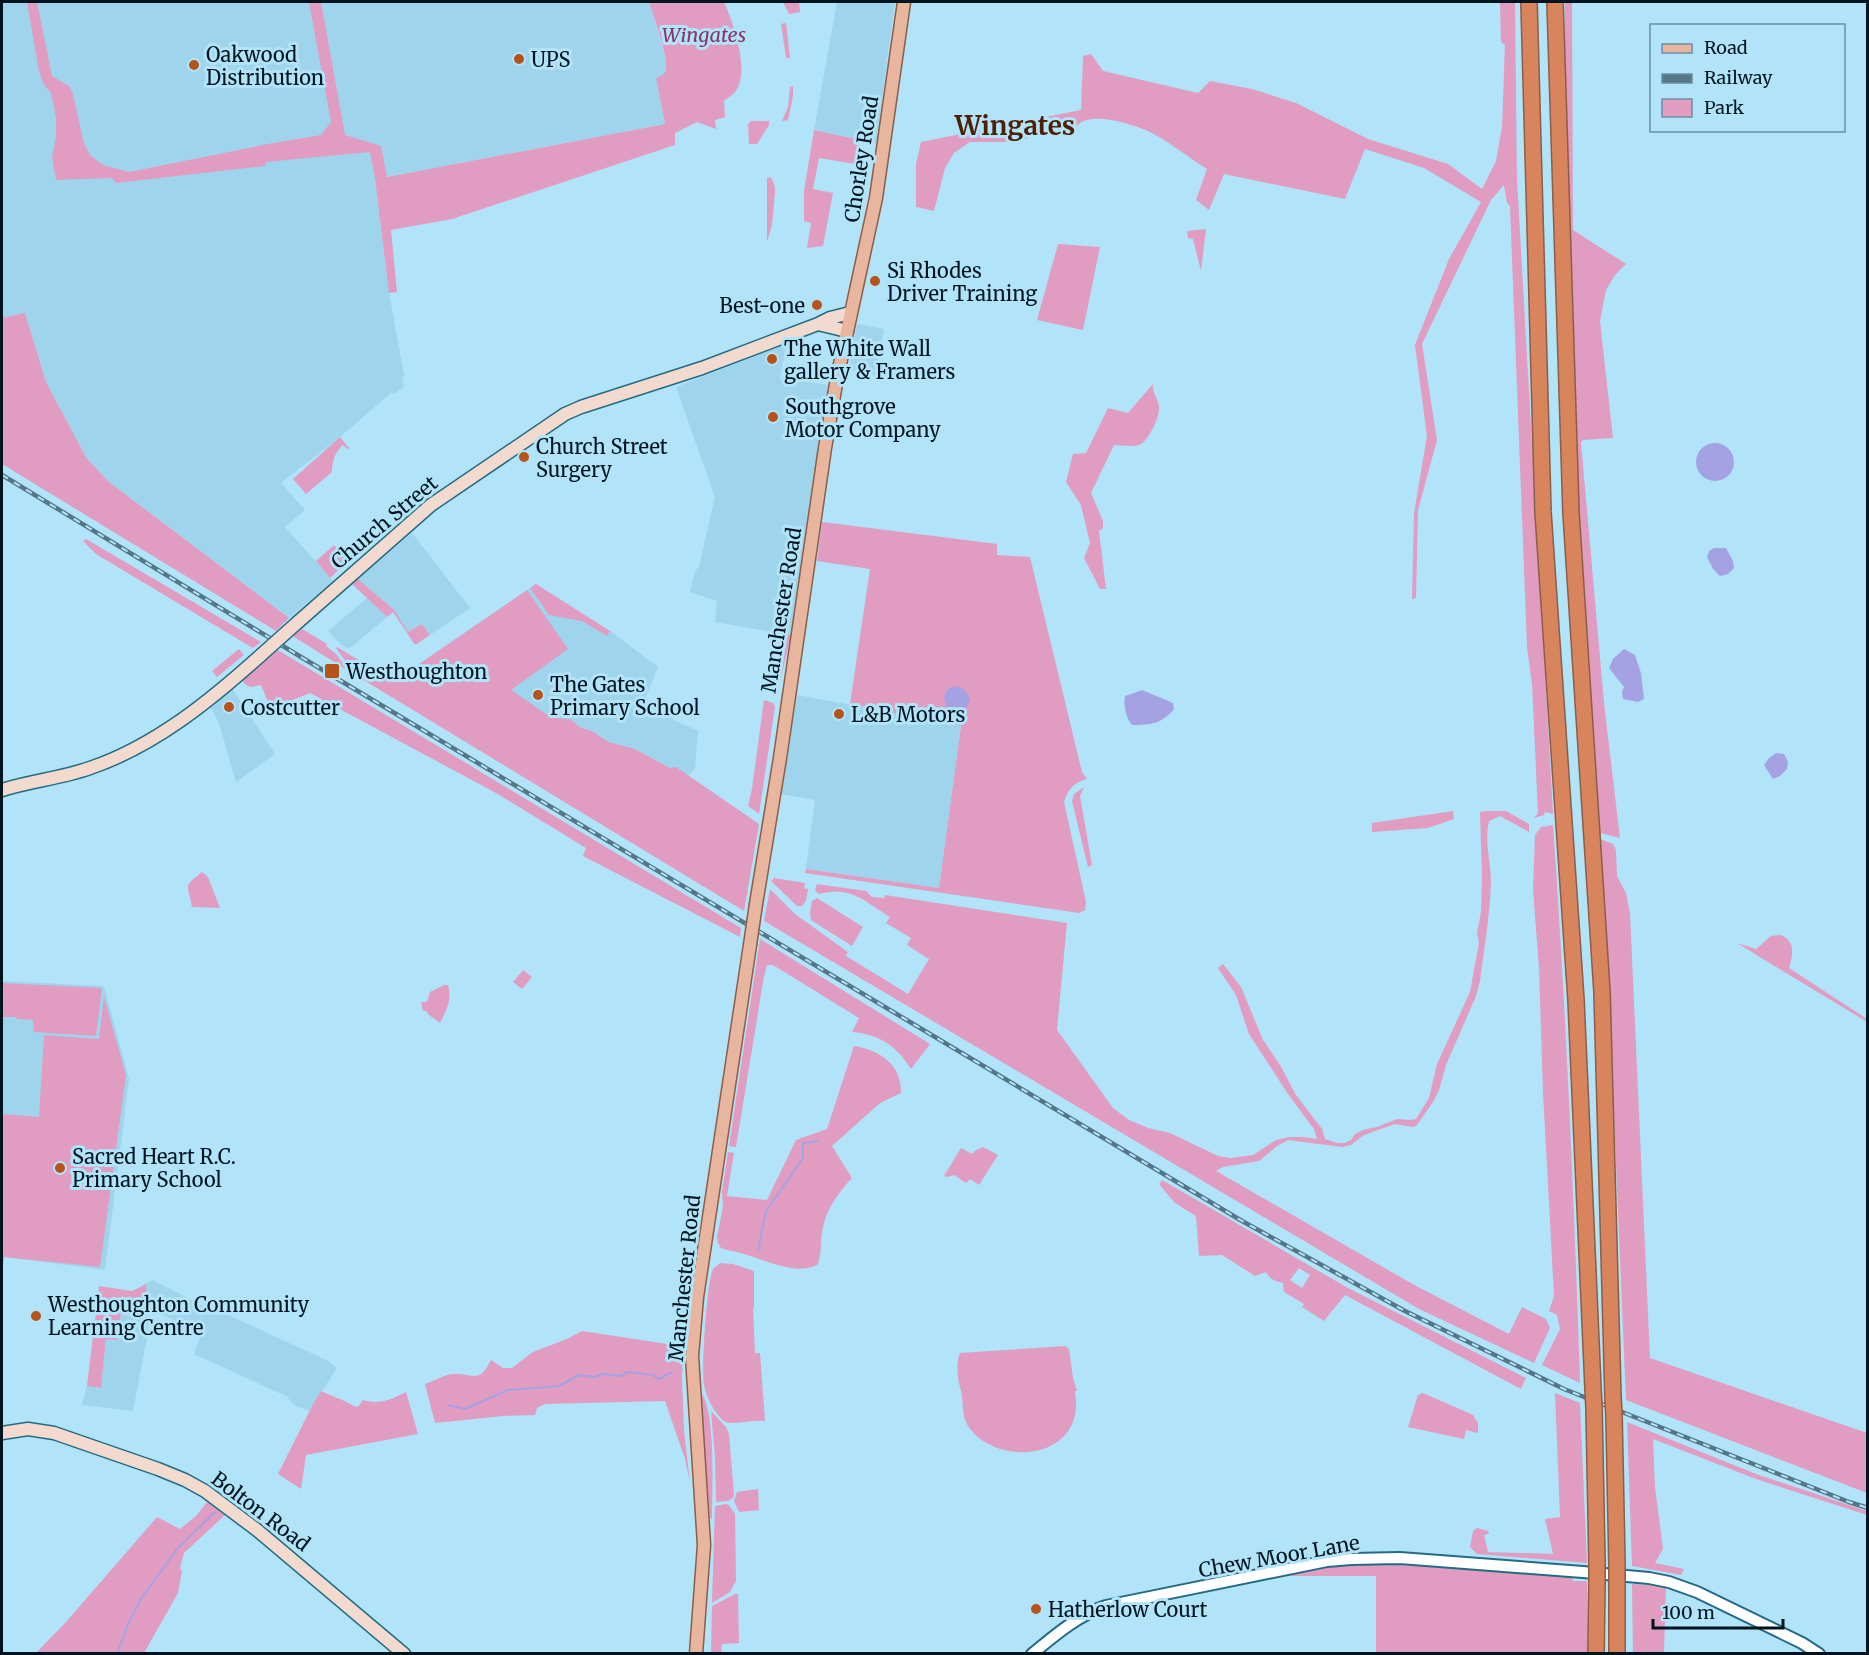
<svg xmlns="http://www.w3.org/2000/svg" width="1869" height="1655" font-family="Merriweather,serif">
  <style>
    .built { fill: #9ed5ec }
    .green { fill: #e19cc1; fill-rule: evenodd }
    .water { fill: #a5a2e4 }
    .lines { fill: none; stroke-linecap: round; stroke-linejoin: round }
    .stream { stroke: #a5a2e4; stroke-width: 2 }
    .tertiary-casing { stroke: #236b85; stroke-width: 14 }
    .secondary-casing { stroke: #236b85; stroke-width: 15 }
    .primary-casing { stroke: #8c5d47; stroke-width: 15 }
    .motorway-casing { stroke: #8c5d47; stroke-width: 18 }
    .tertiary { stroke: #fff; stroke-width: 10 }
    .secondary { stroke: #f3dace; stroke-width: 12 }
    .primary { stroke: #e8b69e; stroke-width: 12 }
    .motorway { stroke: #d8855d; stroke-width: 15 }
    .rail-casing { stroke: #547687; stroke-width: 4.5 }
    .rail { stroke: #b1e3f9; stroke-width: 2; stroke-dasharray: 7; stroke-linecap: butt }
    .secondary-bridge-casing { stroke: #236b85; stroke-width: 15; stroke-linecap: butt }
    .primary-bridge-casing { stroke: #8c5d47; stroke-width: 15; stroke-linecap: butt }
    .motorway-bridge-casing { stroke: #8c5d47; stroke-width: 18; stroke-linecap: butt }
    .secondary-bridge { stroke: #f3dace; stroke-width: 12 }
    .primary-bridge { stroke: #e8b69e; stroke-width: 12 }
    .motorway-bridge { stroke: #d8855d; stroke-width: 15 }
    .poi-dot { fill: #b65319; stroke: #b1e3f9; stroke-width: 2 }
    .labels { text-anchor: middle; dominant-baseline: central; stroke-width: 6; stroke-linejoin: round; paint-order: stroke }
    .park-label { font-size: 20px; font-style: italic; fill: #863565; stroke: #b1e3f9 }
    .poi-label { font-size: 20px; fill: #00141f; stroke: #b1e3f9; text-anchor: start }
    .street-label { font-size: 20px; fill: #00141f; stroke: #b1e3f9 }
    .district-label { font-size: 26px; font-weight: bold; fill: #4e1f04; stroke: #b1e3f9 }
  </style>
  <rect width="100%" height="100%" fill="#b1e3f9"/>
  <path class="built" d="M2,2H649L663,49L667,69L663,75L656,79L665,124L375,179L389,293L404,375L402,381L404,387L394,394L392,392L340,437L281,483L305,510L285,527L333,581L289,618L109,482L87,459L46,382L25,313L3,320L2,318Z
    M837,2H895L876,143L814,130Z
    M857,324L884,329L875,375L849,370Z
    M786,344L780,378L828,385L806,546L791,635L715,622L717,601L690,592L695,571L699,567L715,497L676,387Z
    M412,533L470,608L430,635L422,624L408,632L393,610L358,579Z
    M536,584L610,631L658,667L645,699L674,720L698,731L695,768L688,776L676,768H670L635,749L626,755L400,677Z
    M367,598L387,617L349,649L342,645L328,631Z
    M232,688L275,754L236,782L219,723L210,706Z
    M797,695L961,725L939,888L806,869L815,800L781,794Z
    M2,981L104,986L129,1079L105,1270L4,1257L2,1273Z
    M152,1280L208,1308L209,1306L326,1360L337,1368L309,1411L296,1406L286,1396L194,1354L202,1333L148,1308V1332L133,1411L82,1405L87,1386L101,1388L106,1339L117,1340L123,1299L146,1305V1284Z"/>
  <path class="green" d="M27,2H37L52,76L69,86L73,94L84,144L91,156L103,165L129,172L273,143L321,135L331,122L309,2H321L345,135L381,146L387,177L665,124L656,78C660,76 666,74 666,69C668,56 653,15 649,2H724C733,22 751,72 735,92C733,95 727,98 724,101L725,117L715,120L716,129L697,122L675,133V145L452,219L391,230L397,292L389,293L375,179L370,152L266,162L265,166L116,183L112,178L56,180L52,157L56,137V117L51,93L44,85L39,71Z
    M783,2H799L800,12L789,14Z
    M1500,2H1515L1517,180L1553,814L1545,812L1544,815L1534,818L1538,813L1532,684L1527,647L1510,206L1507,203L1504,185L1491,200L1422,344L1437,440L1418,510L1416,598L1412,599L1414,513L1427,436L1415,345L1449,259L1481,202L1424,168L1365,149L1345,199L1224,174L1209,210L1196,200L1207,169C1188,157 1168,141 1148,131C1133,124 1088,110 1077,126L1049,129L1019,142H970L954,153L945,168L934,211L916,207V164L921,142L1081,110L1083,56L1091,54L1103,71L1198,93L1210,81L1252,89L1296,103L1368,139L1448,164L1482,189L1496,161L1502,127L1505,45L1501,42Z
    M1565,2H1572L1573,230L1626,264L1615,275L1606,290L1600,321L1613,438L1583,440L1581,442L1604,703L1620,838L1600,833V830L1576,457L1565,193Z
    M786,23L790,58H786L781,24Z
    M793,86V96L788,120L782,121L788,107L790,87Z
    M751,121H769V125L757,144H749L748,124Z
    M814,130L860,140L855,164L819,158L813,189L833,193L823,246L807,248L811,223L804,221V191Z
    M771,177L775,187V192L772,225L767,242V178Z
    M1206,229L1201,271L1193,239L1188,238L1187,231Z
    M1058,244L1100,247L1083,330L1037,320Z
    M25,313L46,382L87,459L109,482L289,618L276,631L2,464V318Z
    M1153,384C1152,393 1158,398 1159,407C1160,417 1148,442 1139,445C1132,447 1122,445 1114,445L1091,493L1103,521V528L1099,531L1106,589H1100L1084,558L1090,543L1081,505L1066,482L1073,454L1086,453L1108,408L1128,413Z
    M340,437L349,448L347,449L343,445C335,452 332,461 332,472L306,494L293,479Z
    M822,522L997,544V555L1030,557L1082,772L1087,779C1073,783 1068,789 1064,802L1086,902L1085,910L1079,913L805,873L806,869L939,888L961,726L850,704L870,569L817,561Z
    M86,539L261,642L253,648L96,554L83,541Z
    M334,545L347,562L330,578L316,561Z
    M358,579L394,610L408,632L422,624L430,635L415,645L393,612L387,617L350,582Z
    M536,584L610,631L607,636L582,621L549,615L530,588Z
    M527,590L568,649L511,690L546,714L558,718L570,719L581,728L592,731L608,742L635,749L670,768L676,767L759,824L744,911L352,673L349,666L336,648L337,647L395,682L400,677Z
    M302,629L327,644L326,646L337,655L347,670L291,635Z
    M777,633L791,635L781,678L771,686L766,685Z
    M239,649L244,655L217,677L212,671Z
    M276,649L741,928L740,937L583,856L586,848L496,793L310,693L271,709L261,685C252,687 248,689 242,680Z
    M764,700L773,703L775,707L759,814L748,806L752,789Z
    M1084,787L1080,796L1092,865L1088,867L1072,801L1074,794Z
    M1453,811L1454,819L1428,828L1372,832V823Z
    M1487,811H1506L1529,824V832L1500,816L1489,821C1484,841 1491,861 1491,882C1490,915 1484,949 1480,981L1476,996L1446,1065L1439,1090L1433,1102L1417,1125L1413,1127L1395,1124L1364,1135L1351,1145L1342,1147L1288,1140L1277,1146L1259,1161L1223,1167L1216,1171L1416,1286L1509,1334L1522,1307L1546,1319L1550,1328L1534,1363L1419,1309L764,921L770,889L795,914L848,952L846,956L908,994L929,959L907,945L911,938L886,923L890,917C865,901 849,885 819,894L815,890L817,884L866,891L872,897L884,898L885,895L1067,923L1057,1030L1113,1108L1129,1120L1148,1128L1170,1133L1218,1156L1231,1158L1253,1155L1276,1140L1289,1137H1303L1317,1139L1314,1129L1288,1094L1249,1034L1236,995L1218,968L1223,964L1241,987L1263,1040L1280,1065L1296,1095L1322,1129L1325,1139L1337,1143H1345L1351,1140L1355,1134L1363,1130L1377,1127L1397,1119L1411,1120L1416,1119L1429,1098L1437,1064L1470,992L1479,943L1477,933L1481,912L1482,876L1480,812Z
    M1553,825C1566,1011 1574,1197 1580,1383L1542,1365L1560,1329L1557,1315L1549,1311L1554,1296L1543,1092L1539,968L1533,889L1535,835L1541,827Z
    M1600,839L1613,844L1616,850L1617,876L1626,893L1630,913L1650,1358L1867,1433V1493L1626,1400L1610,1020Z
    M202,872L208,877L220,908L192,907C188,883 182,888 202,872Z
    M774,878L805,883L804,888L808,889L806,901L802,906H797L771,881Z
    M817,898L863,927L852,946L811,920L810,913L812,901Z
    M1781,935C1796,942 1793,955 1789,968L1867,1019V1022L1737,943L1756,949L1771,936Z
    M760,939L930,1044L911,1069C897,1046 879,1034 852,1032L859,1018L773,965H767L764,976L736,1147L729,1146Z
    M523,970L532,977L522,989L513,982Z
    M2,983L102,988L96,1036L34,1032L33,1020L17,1019L16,1017H2Z
    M444,985H448C452,1001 447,1009 440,1023L429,1015L426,1011H423L421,1002H427L430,992Z
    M104,997L126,1075L100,1267L4,1257L2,1273V1114L39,1117L44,1035L99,1039Z
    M854,1046C880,1050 902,1065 901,1093L880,1103L832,1146L852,1178C839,1192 827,1208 823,1227C820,1239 822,1252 818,1264C799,1277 763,1259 744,1254C736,1251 728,1251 721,1248L718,1243L717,1237L723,1207L722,1192L728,1152L734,1153L727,1196L767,1200L796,1140L827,1129Z
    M983,1147L998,1155L979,1185L970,1179L966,1183L954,1175L947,1177L944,1176L961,1148L972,1154L976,1150Z
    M1162,1180L1348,1288L1526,1378L1521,1389L1345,1295L1324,1321L1302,1307L1304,1304L1284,1292L1283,1283C1274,1281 1271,1280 1266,1272L1255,1276L1222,1255L1199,1256L1196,1216L1175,1203L1159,1184ZM1299,1268L1310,1275L1302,1288L1290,1280Z
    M720,1263L733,1264L754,1271V1308H753L755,1353H760L765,1421C754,1419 731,1426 724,1421C714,1413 706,1397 704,1385C701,1370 707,1280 713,1269C715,1267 718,1265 720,1263Z
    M146,1284L147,1305L123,1300L117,1340L106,1339L101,1388L87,1386L99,1286L132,1291Z
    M679,1301L682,1302L685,1306L682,1378L684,1430L690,1482L685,1459L665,1401L545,1404L537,1408L535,1415L503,1416L435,1423L425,1384C434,1381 445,1374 454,1374C475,1373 478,1385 491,1360L503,1368H512L533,1352L567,1339L582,1331L674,1345Z
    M1065,1346L1069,1349L1073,1378L1077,1391H1075C1076,1400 1077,1410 1074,1419C1060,1463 991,1461 968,1426C961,1415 964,1403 961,1391C958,1380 955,1365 960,1353Z
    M321,1391C333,1397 345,1400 354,1406L358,1407L363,1400C380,1405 390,1400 406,1392L418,1434L306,1455L301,1489L278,1474L313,1404Z
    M1423,1393L1473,1415L1478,1423V1433L1466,1430L1464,1439L1408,1427L1418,1395Z
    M1555,1393L1580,1403L1587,1563L1477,1554L1470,1547L1473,1531L1477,1528L1488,1531L1489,1534L1484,1535L1488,1552L1553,1554L1545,1519L1560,1517Z
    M700,1394H702C716,1415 712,1491 712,1518L710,1519Z
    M711,1411L726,1427L729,1434L734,1495L733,1498L728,1501L716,1502L715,1457Z
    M1627,1422L1756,1474L1867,1511V1515L1756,1479L1653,1439L1655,1487L1663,1549L1655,1563L1684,1569L1681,1575L1632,1566Z
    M758,1489L759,1510L739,1512L734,1501L737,1492Z
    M207,1502L225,1515L184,1553L180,1568L182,1571L178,1593L144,1653H36L66,1622L157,1517L180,1529L196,1516Z
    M726,1504L729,1505L735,1514L736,1581L730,1592L712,1603L715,1506Z
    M1377,1563L1482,1569V1571L1493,1572L1494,1570L1572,1575L1573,1581H1587L1588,1653H1376V1576H1286L1326,1567Z
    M1632,1584L1666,1586L1664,1653H1633Z
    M735,1594H738L739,1643L722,1644L721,1653H711L712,1606Z"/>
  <path class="water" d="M1696 462a19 19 0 1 1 38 0a19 19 0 1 1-38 0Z
    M1714,548H1726L1733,561L1734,568L1728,574L1720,576L1713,569L1707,557L1709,551Z
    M1624,649L1635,655L1641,673L1644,699L1638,702L1623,699L1622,692L1624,687L1609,668L1613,659Z
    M954,686C964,688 967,690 970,700L966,708L947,709L944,697L947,690Z
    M1142,690L1173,703L1174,709C1162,724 1150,725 1132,725C1126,718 1123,705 1125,696Z
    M1776,753L1784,754L1788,762L1787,769L1780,776L1773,779L1764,765L1769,758Z"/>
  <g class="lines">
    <path class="stream" d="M758,1250L766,1211L803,1158V1143L818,1141
      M448,1405L465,1409L508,1390L559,1386L579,1375L595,1377L603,1374L620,1376L628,1372L653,1375L659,1379L672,1372
      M117,1654L128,1624L141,1599L177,1549L215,1512"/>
    <defs>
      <path id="tertiary" d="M1032,1654C1054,1636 1078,1615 1106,1606L1327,1561L1351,1559L1400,1558L1583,1572L1649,1578L1669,1582L1697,1592L1802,1643L1819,1654"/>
      <path id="secondary" d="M818,324L847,331
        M298,622L431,505L565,414L581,407L702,368L818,324L830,318L850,313
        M2,790C31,781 62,778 90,768C155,746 211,700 261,655
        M2,1433L28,1429L54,1433L158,1469L185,1480L205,1491L257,1530L404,1654"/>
      <path id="primary" d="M756,904L780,758L825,448L837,378L876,198L904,2
        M696,1654L704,1545L692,1356L697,1297L750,945"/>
      <path id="motorway" d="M1529,2L1543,512L1576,1000L1593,1388
        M1555,2L1571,513L1602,992L1613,1397
        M1594,1408L1597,1563
        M1614,1416L1617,1565
        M1617,1583V1654
        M1596,1654L1597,1581"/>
    </defs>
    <use href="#tertiary" class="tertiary-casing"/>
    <use href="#secondary" class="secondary-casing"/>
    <use href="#primary" class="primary-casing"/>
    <use href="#motorway" class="motorway-casing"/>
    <use href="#tertiary" class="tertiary"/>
    <use href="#secondary" class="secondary"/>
    <use href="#primary" class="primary"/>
    <use href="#motorway" class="motorway"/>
    <defs>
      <path id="rail" d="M2,475L301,657L1242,1221L1405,1311L1564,1389L1849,1502L1868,1508"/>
    </defs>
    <use href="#rail" class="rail-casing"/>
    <use href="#rail" class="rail"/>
    <defs>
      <path id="secondary-bridge" d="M261,655L298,622"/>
      <path id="primary-bridge" d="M750,945L756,904"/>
      <path id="motorway-bridge" d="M1593,1388L1594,1408
        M1613,1397L1614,1416
        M1597,1581V1563
        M1617,1583V1565"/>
    </defs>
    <use href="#secondary-bridge" class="secondary-bridge-casing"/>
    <use href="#primary-bridge" class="primary-bridge-casing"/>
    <use href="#motorway-bridge" class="motorway-bridge-casing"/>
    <use href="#secondary-bridge" class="secondary-bridge"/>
    <use href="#primary-bridge" class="primary-bridge"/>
    <use href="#motorway-bridge" class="motorway-bridge"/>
  </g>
  <g class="poi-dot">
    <circle cx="519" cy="59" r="6"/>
    <circle cx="194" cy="65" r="6"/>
    <circle cx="875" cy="281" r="6"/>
    <circle cx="817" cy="305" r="6"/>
    <circle cx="772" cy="359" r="6"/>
    <circle cx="773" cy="417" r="6"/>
    <circle cx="524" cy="457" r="6"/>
    <rect x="324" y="663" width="16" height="16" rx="3"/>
    <circle cx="538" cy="695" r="6"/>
    <circle cx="229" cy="707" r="6"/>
    <circle cx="839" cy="714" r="6"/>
    <circle cx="60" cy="1168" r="6"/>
    <circle cx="36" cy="1316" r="6"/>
    <circle cx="1036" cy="1609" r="6"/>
  </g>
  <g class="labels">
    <g class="park-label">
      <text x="704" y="34">Wingates</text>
    </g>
    <g class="poi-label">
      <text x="206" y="54">Oakwood<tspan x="206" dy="23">Distribution</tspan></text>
      <text x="531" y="59">UPS</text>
      <text x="887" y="270">Si Rhodes<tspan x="887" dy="23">Driver Training</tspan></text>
      <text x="805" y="305" text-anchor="end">Best-one</text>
      <text x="784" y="348">The White Wall<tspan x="784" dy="23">gallery &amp; Framers</tspan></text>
      <text x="785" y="406">Southgrove<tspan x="785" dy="23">Motor Company</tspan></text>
      <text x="536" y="446">Church Street<tspan x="536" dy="23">Surgery</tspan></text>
      <text x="346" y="671">Westhoughton</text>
      <text x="550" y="684">The Gates<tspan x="550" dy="23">Primary School</tspan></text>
      <text x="241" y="707">Costcutter</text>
      <text x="851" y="714">L&amp;B Motors</text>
      <text x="72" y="1156">Sacred Heart R.C.<tspan x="72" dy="23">Primary School</tspan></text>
      <text x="48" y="1304">Westhoughton Community<tspan x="48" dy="23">Learning Centre</tspan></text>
      <text x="1048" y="1609">Hatherlow Court</text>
    </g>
    <g class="street-label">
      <text transform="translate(861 159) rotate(-81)">Chorley Road</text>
      <text transform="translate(384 522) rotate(-40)">Church Street</text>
      <text transform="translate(781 610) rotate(-81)">Manchester Road</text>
      <text transform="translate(684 1278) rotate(-84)">Manchester Road</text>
      <text transform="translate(261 1511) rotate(37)">Bolton Road</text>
      <text transform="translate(1279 1556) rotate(-10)">Chew Moor Lane</text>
    </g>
    <g class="district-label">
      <text x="1015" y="125">Wingates</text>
    </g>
  </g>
  <rect width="1869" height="1655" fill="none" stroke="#00141f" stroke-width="6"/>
  <rect x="1650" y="24" width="195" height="108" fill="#b1e3f9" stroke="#6a90a2" stroke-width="1.5"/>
  <rect x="1662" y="44" width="30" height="9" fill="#e8b69e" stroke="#6a90a2" stroke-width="1.5"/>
  <text x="1704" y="54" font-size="18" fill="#00141f">Road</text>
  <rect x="1662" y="74" width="30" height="9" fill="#547687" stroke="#6a90a2" stroke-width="1.5"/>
  <text x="1704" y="84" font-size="18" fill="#00141f">Railway</text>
  <rect x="1662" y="99" width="30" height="18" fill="#e19cc1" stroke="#6a90a2" stroke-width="1.5"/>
  <text x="1704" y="114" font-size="18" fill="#00141f">Park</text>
  <path d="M1653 1619v9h130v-9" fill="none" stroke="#00141f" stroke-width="3"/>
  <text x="1662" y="1619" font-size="18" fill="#00141f" stroke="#b1e3f9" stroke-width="4.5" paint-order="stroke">100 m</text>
</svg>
